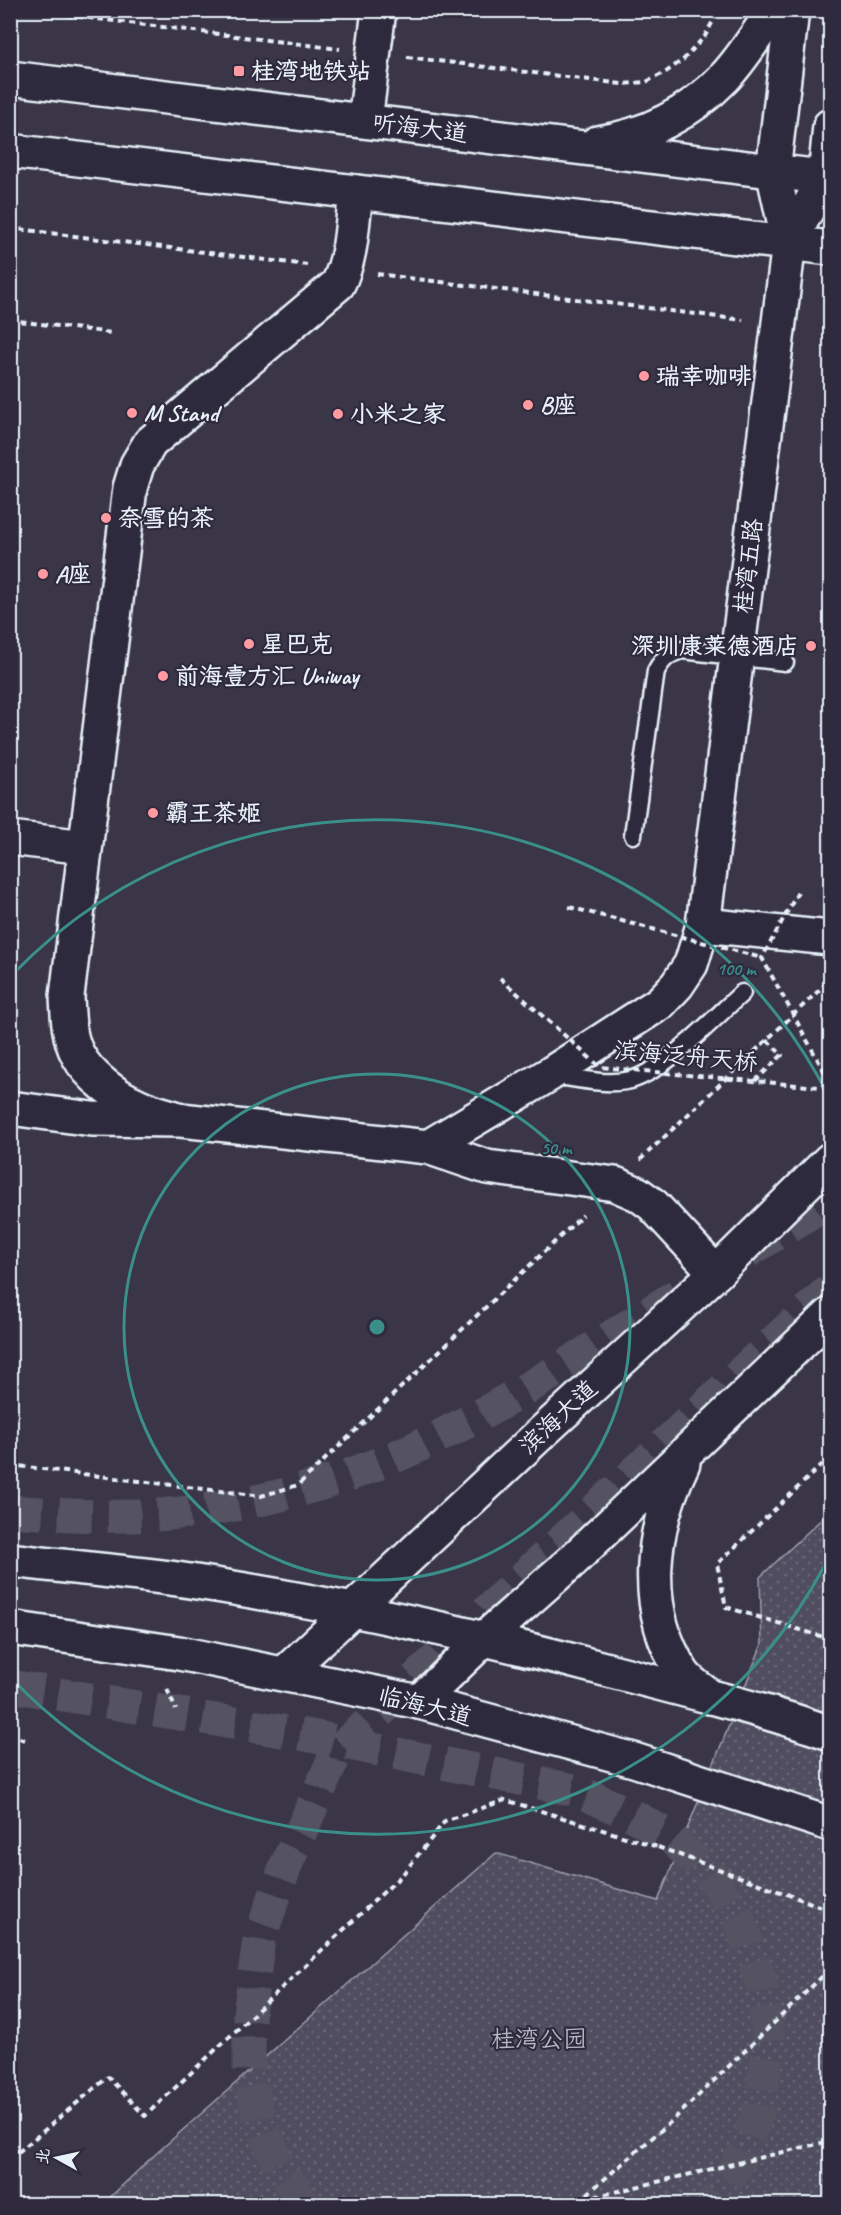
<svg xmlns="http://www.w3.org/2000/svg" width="841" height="2215" font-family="Caveat,'LXGW WenKai TC',sans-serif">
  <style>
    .park { fill: url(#park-dots); stroke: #9ca0ac; stroke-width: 1.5 }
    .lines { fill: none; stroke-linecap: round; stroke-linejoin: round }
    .trunk-tunnel { stroke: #545262; stroke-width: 33; stroke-dasharray: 33 16; stroke-linecap: butt }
    .service-casing { stroke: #e8f1f8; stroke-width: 21 }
    .minor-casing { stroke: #e8f1f8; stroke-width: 38 }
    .tertiary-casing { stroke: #e8f1f8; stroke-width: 38 }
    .secondary-casing { stroke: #e8f1f8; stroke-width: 38 }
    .primary-casing { stroke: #e8f1f8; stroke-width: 38 }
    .path { stroke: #e8f1f8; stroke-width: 4; stroke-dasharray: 6 4.5; stroke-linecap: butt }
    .service { stroke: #2f2a3d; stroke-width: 16 }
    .minor { stroke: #2f2a3d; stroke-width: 33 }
    .tertiary { stroke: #2f2a3d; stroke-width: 33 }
    .secondary { stroke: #2f2a3d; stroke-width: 33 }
    .primary { stroke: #2f2a3d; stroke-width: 33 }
    .path-bridge { stroke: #e8f1f8; stroke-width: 4; stroke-dasharray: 6 4.5; stroke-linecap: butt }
    .ring { fill: none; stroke: #3a8f8a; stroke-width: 3 }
    .poi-dot { fill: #ff9aa2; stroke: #2f2a3d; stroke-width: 2 }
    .labels { text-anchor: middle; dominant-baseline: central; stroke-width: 4.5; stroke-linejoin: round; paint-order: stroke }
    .poi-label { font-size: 24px; font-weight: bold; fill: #e8f1f8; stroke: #2f2a3d; text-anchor: start }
    .street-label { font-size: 24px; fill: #e8f1f8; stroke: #2f2a3d }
    .park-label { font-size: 24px; fill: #b3b8c2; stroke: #2f2a3d }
    .centre { fill: #3a8f8a; stroke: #2f2a3d; stroke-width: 3 }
    .ring-label { font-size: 18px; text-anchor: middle; font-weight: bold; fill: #3a8f8a; stroke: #2f2a3d; stroke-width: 4.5; stroke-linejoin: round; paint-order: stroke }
  </style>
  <defs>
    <pattern id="park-dots" width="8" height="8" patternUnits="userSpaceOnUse" patternTransform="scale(1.5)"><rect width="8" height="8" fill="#504e5f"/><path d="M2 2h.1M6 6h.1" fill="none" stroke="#696877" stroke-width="1.8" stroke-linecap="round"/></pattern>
  </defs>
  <rect width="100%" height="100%" fill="#3a3648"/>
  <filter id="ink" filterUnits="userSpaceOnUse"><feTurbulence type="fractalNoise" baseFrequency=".0167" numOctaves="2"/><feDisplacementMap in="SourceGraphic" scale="12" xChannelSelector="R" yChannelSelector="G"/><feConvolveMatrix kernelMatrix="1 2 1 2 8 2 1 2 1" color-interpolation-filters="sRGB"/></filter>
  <g filter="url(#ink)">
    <path class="park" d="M830,1511V2204H103L150,2159L496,1853L658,1901L762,1644L760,1577Z"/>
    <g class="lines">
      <path class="trunk-tunnel" d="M747,1252L823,1205L830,1198
        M10,1511C51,1514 92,1517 133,1516C193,1515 263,1502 321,1484C450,1445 571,1361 685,1290
        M10,1686L306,1735L578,1791L632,1815L669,1836L710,1874L740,1922L763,1988L769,2047L758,2114L737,2165L712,2204
        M305,2204L280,2168L259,2119L249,2073V2015L259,1939L286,1865L336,1753L830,1289"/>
      <defs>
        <path id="service" d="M633,835L656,671C663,658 669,654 682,650L785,662
          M552,1075C575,1078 603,1085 626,1081C661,1075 714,1018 742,993"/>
        <path id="minor" d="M365,121L379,10
          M10,838L85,847
          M703,925L830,938
          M10,1108L92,1119L181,1120L428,1147L487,1167L615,1184L638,1194L653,1205L716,1273
          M181,1120C167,1115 151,1112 137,1105C116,1096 89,1076 78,1055C68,1037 68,1015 67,996L130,488L137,465L150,443L338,284C352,256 352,223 356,192
          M428,1147L550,1074L660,1003L677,985L691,964L703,925L789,243"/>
        <path id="tertiary" d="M789,243L773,171L792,10
          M789,243L825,177L830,126"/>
        <path id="secondary" d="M10,78L830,178
          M597,143C646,136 690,113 724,78C743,58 758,33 774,10
          M10,151L830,248
          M10,1560C66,1567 122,1571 177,1579C324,1601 469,1633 612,1671C685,1690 759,1708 830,1733
          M10,1628L179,1653L419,1702L634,1760L830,1824"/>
        <path id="primary" d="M683,1463C651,1529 640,1607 682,1672C688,1682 701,1689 710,1697
          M285,1673L537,1437L716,1273L830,1160
          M419,1702L485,1638L571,1562L830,1315"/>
      </defs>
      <use href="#service" class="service-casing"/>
      <use href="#minor" class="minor-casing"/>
      <use href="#tertiary" class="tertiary-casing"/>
      <use href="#secondary" class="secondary-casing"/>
      <use href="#primary" class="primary-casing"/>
      <path class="path" d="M25,10L340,49
        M407,57L622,84L646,82L666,72L684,59L705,36L719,10
        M10,228L307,265
        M377,274L743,320
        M10,320L112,333
        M755,1081L782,1055L767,1040
        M640,1160L830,980
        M830,1457L717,1564L726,1607L830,1639
        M10,1465L261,1496L298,1485L583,1215
        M167,1689L176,1710
        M10,1733L26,1741
        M10,2159L108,2077L145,2116L403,1874L445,1821L505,1800L658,1847
        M579,2201L674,2119L830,1969
        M564,2204L830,2141
        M823,2204L830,2197"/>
      <use href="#service" class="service"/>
      <use href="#minor" class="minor"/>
      <use href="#tertiary" class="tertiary"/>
      <use href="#secondary" class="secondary"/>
      <use href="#primary" class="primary"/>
      <path class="path-bridge" d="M798,892L762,958L830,1082
        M569,907L762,958
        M500,978L600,1067L830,1088
        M658,1847L830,1910"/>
    </g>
  </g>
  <g class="ring">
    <circle cx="377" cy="1327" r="253"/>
    <path d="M829 1557A507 507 0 0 1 12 1679M12 975A507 507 0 0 1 829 1097"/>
  </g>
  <g class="poi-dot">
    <rect x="233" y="65" width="12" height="12" rx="3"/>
    <circle cx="644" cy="376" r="6"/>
    <circle cx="528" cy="405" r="6"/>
    <circle cx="132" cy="413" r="6"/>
    <circle cx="338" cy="414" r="6"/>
    <circle cx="106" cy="518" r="6"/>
    <circle cx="43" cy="574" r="6"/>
    <circle cx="249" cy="644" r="6"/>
    <circle cx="811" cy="646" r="6"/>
    <circle cx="163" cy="676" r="6"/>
    <circle cx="153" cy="813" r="6"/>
  </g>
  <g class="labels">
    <g class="poi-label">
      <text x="251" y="71">桂湾地铁站</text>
      <text x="656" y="376">瑞幸咖啡</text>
      <text x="540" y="405">B座</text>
      <text x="144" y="413">M Stand</text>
      <text x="350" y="414">小米之家</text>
      <text x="118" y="518">奈雪的茶</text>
      <text x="55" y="574">A座</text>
      <text x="261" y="644">星巴克</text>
      <text x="799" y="646" text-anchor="end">深圳康莱德酒店</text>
      <text x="175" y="676">前海壹方汇 Uniway</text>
      <text x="165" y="813">霸王茶姬</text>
    </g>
    <g class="street-label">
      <text transform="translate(420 128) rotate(7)">听海大道</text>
      <text transform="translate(748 566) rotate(-83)">桂湾五路</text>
      <text transform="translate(686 1056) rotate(5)">滨海泛舟天桥</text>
      <text transform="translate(558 1417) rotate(-43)">滨海大道</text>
      <text transform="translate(425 1706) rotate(14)">临海大道</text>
    </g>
    <g class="park-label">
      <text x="539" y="2039">桂湾公园</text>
    </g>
  </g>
  <circle cx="377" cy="1327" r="9" class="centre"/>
  <g class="ring-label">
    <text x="736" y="975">100 m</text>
    <text x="556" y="1154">50 m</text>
  </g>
  <rect width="841" height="2215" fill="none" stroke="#2f2a3d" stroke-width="36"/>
  <rect x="18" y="18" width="805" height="2179" fill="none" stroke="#e8f1f8" stroke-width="2" filter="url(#ink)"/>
  <g transform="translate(57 2158) rotate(278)" stroke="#2f2a3d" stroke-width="4.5" paint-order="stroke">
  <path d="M0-4.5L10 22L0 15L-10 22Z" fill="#e8f1f8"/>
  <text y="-9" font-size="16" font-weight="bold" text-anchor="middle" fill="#e8f1f8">北</text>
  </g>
</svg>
